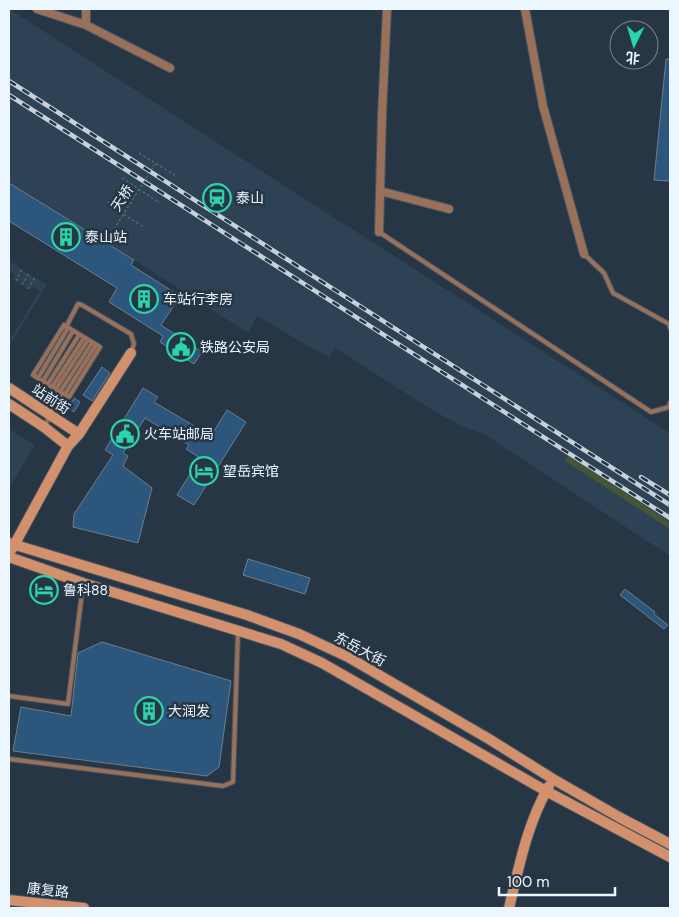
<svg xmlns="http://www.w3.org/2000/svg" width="679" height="917" font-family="'DM Sans','Noto Sans SC',sans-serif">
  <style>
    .built { fill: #2d4254 }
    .green { fill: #455636 }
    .building { fill: #2c567b; stroke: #6c7e8e }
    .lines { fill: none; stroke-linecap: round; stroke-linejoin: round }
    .lane-casing { stroke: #475562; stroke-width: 6 }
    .street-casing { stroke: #475562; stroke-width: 10 }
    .secondary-casing { stroke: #475562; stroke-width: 12 }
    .path { stroke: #727f8b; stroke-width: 1; stroke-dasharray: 2.5 2.5; stroke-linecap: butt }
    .lane { stroke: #99705a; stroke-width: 4 }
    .street { stroke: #99705a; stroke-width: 8 }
    .secondary { stroke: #d2906d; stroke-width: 10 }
    .rail-casing { stroke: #c6d1db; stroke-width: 4.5 }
    .rail { stroke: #273644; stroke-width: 2.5; stroke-dasharray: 8; stroke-linecap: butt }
    .path-bridge { stroke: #727f8b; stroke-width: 1; stroke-dasharray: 2.5 2.5; stroke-linecap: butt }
    .labels { text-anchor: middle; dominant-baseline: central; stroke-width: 5; stroke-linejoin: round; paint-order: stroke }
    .street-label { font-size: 14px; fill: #ecf6ff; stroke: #273644 }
    .poi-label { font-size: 14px; fill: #ecf6ff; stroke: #273644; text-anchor: start }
  </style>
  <rect width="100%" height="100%" fill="#273644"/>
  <path class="built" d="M9,9L670,433V556L484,434L461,426L429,408L335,348L329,357L308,346L257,316L248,333L106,242L9,183Z
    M9,261L47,285L9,346V341L40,291L33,286L30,290L13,279L15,275L9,271Z
    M9,429L35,445L9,488Z"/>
  <path class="green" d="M568,456L670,522V529L565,461Z"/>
  <path class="building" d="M666,59H670V181L654,180Z
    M9,183L134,260L131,265L180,296L161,325L202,352L194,364L160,342L163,336L109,302L117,288L9,221Z
    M102,367L110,373L92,401L83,395Z
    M143,388L158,397L154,402L211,436L227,410L246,422L194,505L177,495L200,458L186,449L189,445L145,418L123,453L128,456L123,466L152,488L138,543L73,527L74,514L113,455L105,450Z
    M74,398L80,402L74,412L68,408Z
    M248,559L310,578L305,594L243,575Z
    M625,589L655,612L654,614L668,625L664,629L620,595Z
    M102,642L231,681L219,767L207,776L13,751L21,707L71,716L78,653Z"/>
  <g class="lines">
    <defs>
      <path id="lane" d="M379,232L651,412L669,407L670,403
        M584,254L604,273L613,293L669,324L670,328
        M64,325L100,347L69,397L33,375Z
        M66,327L78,304L82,305L131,334L134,344L131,352
        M38,378L68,328
        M43,381L73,331
        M48,384L79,335
        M52,387L84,338
        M56,389L88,340
        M60,392L92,343
        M65,394L96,345
        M44,427L62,393
        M9,696L68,704L83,585
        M9,759L223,786L233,782L238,631"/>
      <path id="street" d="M37,9L86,25V9
        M525,9L543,106L584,254
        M86,25L170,68
        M380,191L449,209
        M379,232L382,115L387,9"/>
      <path id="secondary" d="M9,388L79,434
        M9,404L44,427L68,446
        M9,543L247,615L299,634L348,657L489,739L553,779L619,817L670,844
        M12,549L68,446L79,434L131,353
        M9,557L83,583L281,644L322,663L546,791L670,857
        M9,900L84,908
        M509,908C519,867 527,824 549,786"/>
    </defs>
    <use href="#lane" class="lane-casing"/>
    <use href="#street" class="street-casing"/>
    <use href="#secondary" class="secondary-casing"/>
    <path class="path" d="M139,153L176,176
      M122,178L160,203
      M108,202L123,214L144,227
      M16,281L22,269
      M22,285L29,273
      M28,289L35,277"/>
    <use href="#lane" class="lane"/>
    <use href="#street" class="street"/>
    <use href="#secondary" class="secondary"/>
    <defs>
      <path id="rail" d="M9,81L670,505
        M9,95L670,518
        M641,477L670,495"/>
    </defs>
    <use href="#rail" class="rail-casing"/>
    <use href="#rail" class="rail"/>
    <path class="path-bridge" d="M106,242L155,164"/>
  </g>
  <defs>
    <symbol id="station-ring" viewBox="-11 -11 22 22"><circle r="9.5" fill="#273644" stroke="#2bd5ac" stroke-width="1.5"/><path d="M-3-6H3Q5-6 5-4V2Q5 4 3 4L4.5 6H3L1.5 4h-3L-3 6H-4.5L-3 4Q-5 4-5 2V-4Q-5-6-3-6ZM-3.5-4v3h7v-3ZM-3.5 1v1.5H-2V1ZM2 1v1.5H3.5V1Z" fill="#2bd5ac"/></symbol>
    <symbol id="building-ring" viewBox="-11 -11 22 22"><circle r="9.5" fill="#273644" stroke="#2bd5ac" stroke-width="1.5"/><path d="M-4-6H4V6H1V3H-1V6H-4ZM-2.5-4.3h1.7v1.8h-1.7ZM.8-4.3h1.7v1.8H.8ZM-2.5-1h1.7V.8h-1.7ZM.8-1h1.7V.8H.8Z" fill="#2bd5ac"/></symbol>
    <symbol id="civic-ring" viewBox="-11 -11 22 22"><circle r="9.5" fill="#273644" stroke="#2bd5ac" stroke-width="1.5"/><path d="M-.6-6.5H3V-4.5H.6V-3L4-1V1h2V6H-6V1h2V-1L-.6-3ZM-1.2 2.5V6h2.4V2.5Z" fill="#2bd5ac"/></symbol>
    <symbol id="hotel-ring" viewBox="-11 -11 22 22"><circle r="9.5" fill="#273644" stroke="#2bd5ac" stroke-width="1.5"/><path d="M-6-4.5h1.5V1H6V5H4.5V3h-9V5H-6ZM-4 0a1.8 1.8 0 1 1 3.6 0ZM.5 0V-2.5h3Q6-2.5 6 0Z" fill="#2bd5ac"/></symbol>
  </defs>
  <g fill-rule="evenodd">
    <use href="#station-ring" x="201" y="182" width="32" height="32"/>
    <use href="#building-ring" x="50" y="221" width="32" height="32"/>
    <use href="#building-ring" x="128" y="283" width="32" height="32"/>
    <use href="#civic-ring" x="165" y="331" width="32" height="32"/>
    <use href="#civic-ring" x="109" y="418" width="32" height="32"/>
    <use href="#hotel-ring" x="188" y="455" width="32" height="32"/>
    <use href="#hotel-ring" x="28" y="574" width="32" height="32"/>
    <use href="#building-ring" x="133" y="695" width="32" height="32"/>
  </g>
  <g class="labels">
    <g class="street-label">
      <text transform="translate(122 198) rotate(-57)">天桥</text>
      <text transform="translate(51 399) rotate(33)">站前街</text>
      <text transform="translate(360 649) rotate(28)">东岳大街</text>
      <text transform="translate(48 890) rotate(6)">康复路</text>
    </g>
    <g class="poi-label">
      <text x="236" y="198">泰山</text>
      <text x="85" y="237">泰山站</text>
      <text x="163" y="299">车站行李房</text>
      <text x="200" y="347">铁路公安局</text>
      <text x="144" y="434">火车站邮局</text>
      <text x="223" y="471">望岳宾馆</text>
      <text x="63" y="590">鲁科88</text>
      <text x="168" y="711">大润发</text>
    </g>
  </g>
  <rect width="679" height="917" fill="none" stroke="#ecf6ff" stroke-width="20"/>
  <g transform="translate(634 45) rotate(185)"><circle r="24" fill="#273644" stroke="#76838f"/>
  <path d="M0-4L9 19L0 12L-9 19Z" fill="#2bd5ac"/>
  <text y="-8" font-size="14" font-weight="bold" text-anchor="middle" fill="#ecf6ff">北</text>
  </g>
  <path d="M499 887v8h116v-8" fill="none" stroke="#ecf6ff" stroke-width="2.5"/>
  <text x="507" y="887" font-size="15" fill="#ecf6ff" stroke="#273644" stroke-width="4" paint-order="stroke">100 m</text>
</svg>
